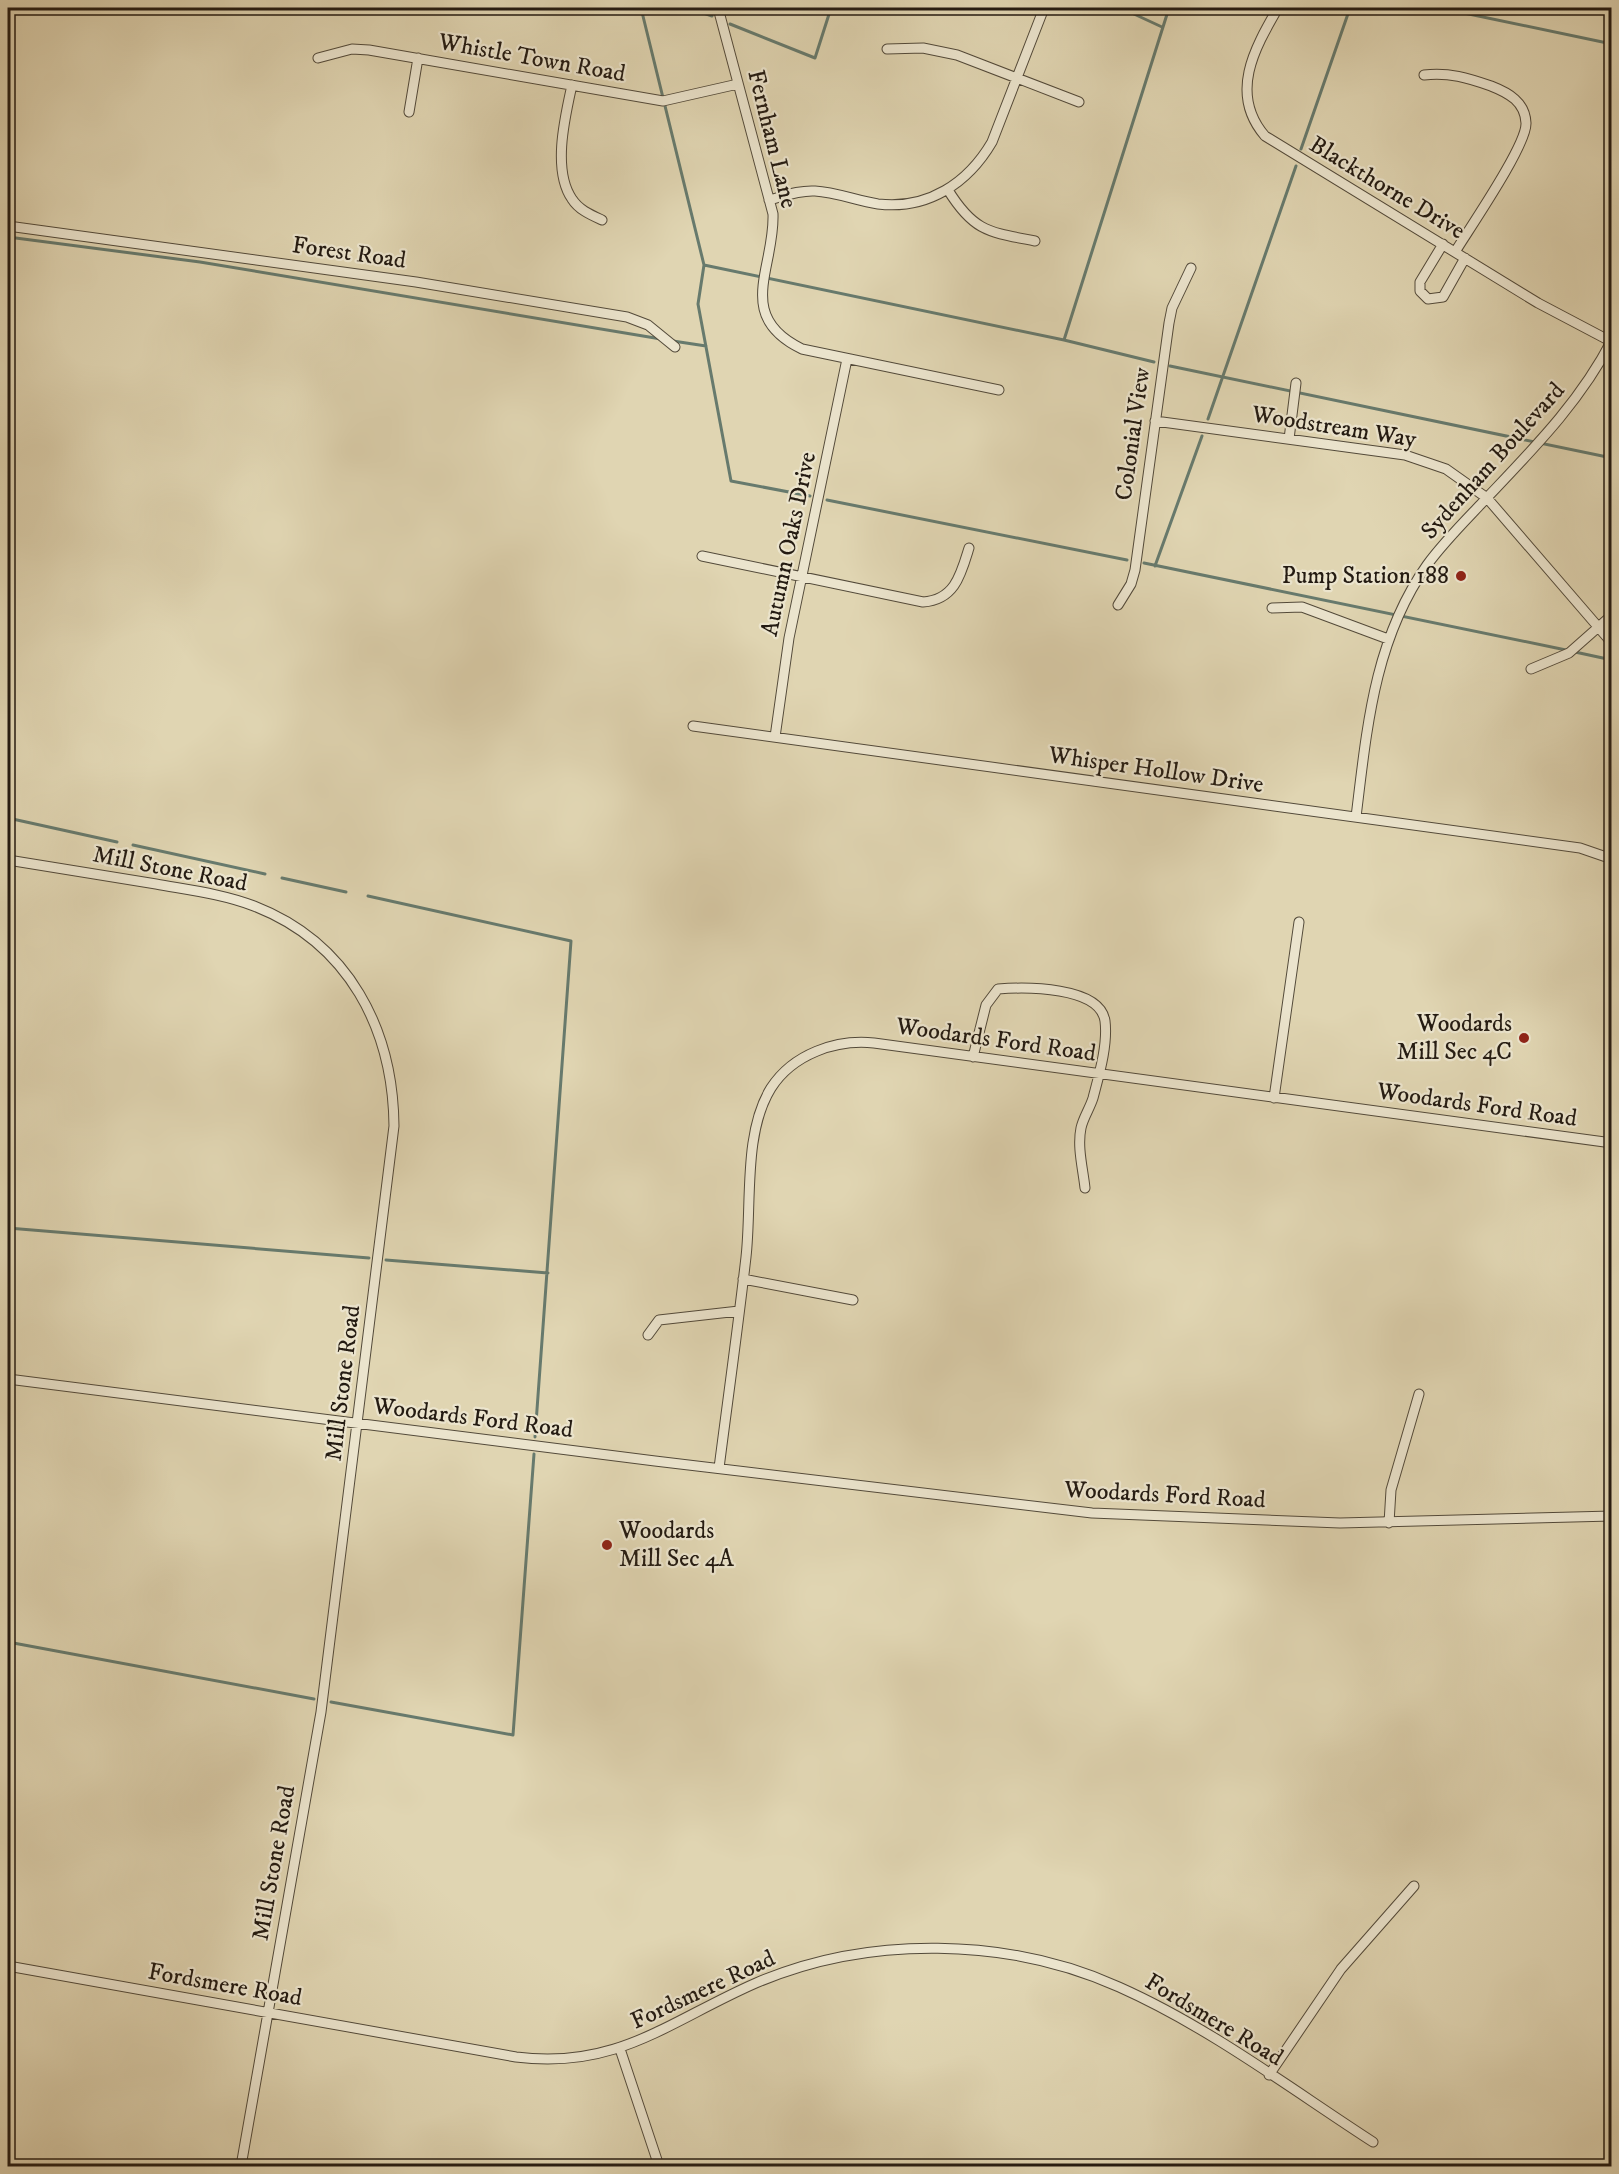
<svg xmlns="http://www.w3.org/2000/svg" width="1619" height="2174" font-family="'IM FELL DW Pica',serif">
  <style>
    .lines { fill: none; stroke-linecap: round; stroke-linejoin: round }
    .stream { stroke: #677a6d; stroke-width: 3 }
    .street-casing { stroke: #534a3a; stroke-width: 11 }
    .street { stroke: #ebe4cd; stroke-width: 9 }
    .poi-dot { fill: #8f2418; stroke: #ebe4cd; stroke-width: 2 }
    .labels { text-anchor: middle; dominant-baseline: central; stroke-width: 4.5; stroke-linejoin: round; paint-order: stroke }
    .street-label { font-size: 24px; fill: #241b12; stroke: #ebe4cd }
    .poi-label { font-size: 24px; fill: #241b12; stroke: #ebe4cd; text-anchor: end }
  </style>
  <rect width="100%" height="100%" fill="#e0d5b2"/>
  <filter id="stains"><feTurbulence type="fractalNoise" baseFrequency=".00333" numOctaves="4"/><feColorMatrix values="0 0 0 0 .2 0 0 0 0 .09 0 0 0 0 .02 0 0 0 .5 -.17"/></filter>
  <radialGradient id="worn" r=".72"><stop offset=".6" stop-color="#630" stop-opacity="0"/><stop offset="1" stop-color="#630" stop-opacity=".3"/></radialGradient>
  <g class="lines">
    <path class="stream" d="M641,8L704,265L698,304L731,481L810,496
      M689,8L712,16
      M1121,8L1162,27
      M1440,8L1612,44
      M730,24L815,58L831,8
      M1301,149L1350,8
      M8,237L200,262L661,339
      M704,265L1064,340L1154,362
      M1064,340L1169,8
      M673,341L706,346
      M1170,366L1612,458
      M1208,419L1296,166
      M827,500L1127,560
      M1144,563L1566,650
      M1155,566L1202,436
      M1575,652L1612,660
      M8,818L117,842
      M133,845L265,874
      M282,878L346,892
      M368,896L571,941L535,1437
      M8,1228L369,1258
      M386,1260L548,1273
      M8,1642L314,1699
      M331,1702L513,1735L534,1454"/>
    <defs>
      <path id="street" d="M718,8L773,214C775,268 734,316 802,349L999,390
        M1278,8C1254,49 1229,94 1265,136L1538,303L1612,342
        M887,49L923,48L957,55L1079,102
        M318,58L352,49L369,50L663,101L738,84
        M1424,75C1449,72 1468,78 1491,86C1509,93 1525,102 1526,123C1527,145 1469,229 1455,252
        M572,85C565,117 552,170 572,199C579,210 591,215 602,220
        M409,112L418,58
        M948,190C974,232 989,232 1035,241
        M769,200C784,196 799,190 815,191C836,192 857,201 878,204C928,210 968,183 992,142L1044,8
        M8,226L416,282L627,317L648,325L675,347
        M1443,244L1420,282V291L1428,299L1443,297L1465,258
        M1155,421L1405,455L1446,469L1487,498L1612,643
        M1289,439L1296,383
        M702,556L923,602C955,600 961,574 969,548
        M1118,605L1131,584L1135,570L1169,323L1172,308L1191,268
        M1272,608L1302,607L1388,639
        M1531,669L1569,653L1612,615
        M693,726L1580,848L1612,859
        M775,737L789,638L847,359
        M1356,817C1367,728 1374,640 1427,565C1443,543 1463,523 1481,504C1530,452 1579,404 1612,340
        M8,860C57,868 107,876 156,884C189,890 223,894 254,906C349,943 393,1029 394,1126L321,1712L241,2166
        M973,1057L986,1005L998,989C1025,987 1100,986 1105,1021C1108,1045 1099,1075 1093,1098C1090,1108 1083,1118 1081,1128C1077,1147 1083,1169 1085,1188
        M1274,1098L1299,922
        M743,1279L853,1300
        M648,1335L659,1320L739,1311
        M8,1379L655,1461L1092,1513L1340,1523L1612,1516
        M719,1468C728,1398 738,1327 746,1257C752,1204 743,1133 771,1088C793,1054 836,1039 874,1043L1612,1143
        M1389,1523L1391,1490L1419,1394
        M8,1966L516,2057C617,2070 669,2021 756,1983C868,1935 1008,1937 1119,1987C1209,2027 1291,2089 1373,2142
        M620,2049L659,2166
        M1269,2075L1341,1969L1414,1886"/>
    </defs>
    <use href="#street" class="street-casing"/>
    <use href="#street" class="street"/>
  </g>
  <g class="poi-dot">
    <circle cx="1461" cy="576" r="6"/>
    <circle cx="1524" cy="1038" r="6"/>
    <circle cx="607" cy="1545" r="6"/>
  </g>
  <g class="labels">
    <g class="street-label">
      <text transform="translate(532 58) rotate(10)">Whistle Town Road</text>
      <text transform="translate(772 139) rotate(76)">Fernham Lane</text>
      <text transform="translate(1387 188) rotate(31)">Blackthorne Drive</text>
      <text transform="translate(349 253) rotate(8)">Forest Road</text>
      <text transform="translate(1334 427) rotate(9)">Woodstream Way</text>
      <text transform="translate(1133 434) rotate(-82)">Colonial View</text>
      <text transform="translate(1493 461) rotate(-48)">Sydenham Boulevard</text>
      <text transform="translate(789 544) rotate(-78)">Autumn Oaks Drive</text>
      <text transform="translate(1156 770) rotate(8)">Whisper Hollow Drive</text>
      <text transform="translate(170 869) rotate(11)">Mill Stone Road</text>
      <text transform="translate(996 1040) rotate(8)">Woodards Ford Road</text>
      <text transform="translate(1477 1105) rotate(8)">Woodards Ford Road</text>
      <text transform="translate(343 1383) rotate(-83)">Mill Stone Road</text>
      <text transform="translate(473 1418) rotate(7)">Woodards Ford Road</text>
      <text transform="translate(1165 1495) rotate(3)">Woodards Ford Road</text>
      <text transform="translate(274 1863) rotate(-80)">Mill Stone Road</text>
      <text transform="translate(225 1985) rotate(10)">Fordsmere Road</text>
      <text transform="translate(703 1990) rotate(-25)">Fordsmere Road</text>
      <text transform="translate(1214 2020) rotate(31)">Fordsmere Road</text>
    </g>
    <g class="poi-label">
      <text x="1449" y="576">Pump Station 188</text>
      <text x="1512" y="1024">Woodards<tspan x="1512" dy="28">Mill Sec 4C</tspan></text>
      <text x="619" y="1531" text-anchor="start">Woodards<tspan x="619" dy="28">Mill Sec 4A</tspan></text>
    </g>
  </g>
  <rect width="1619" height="2174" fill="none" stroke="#e0d5b2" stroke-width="30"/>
  <rect x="9" y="9" width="1601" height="2156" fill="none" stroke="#241b12" stroke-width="3"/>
  <rect x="15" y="15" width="1589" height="2144" fill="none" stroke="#241b12" stroke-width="1.5"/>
  <rect width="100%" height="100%" filter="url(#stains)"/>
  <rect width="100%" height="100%" fill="url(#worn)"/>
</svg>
